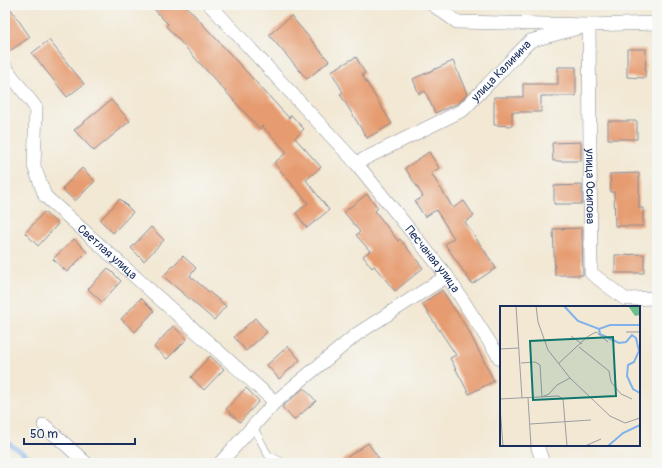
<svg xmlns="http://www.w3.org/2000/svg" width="662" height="468" font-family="Pangolin,sans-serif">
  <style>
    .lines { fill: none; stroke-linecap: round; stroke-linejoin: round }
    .stream { stroke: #7fb2ec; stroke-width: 4.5 }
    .building { fill: #e69b6f }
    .service-casing { stroke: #868c98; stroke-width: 8 }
    .minor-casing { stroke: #868c98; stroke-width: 14 }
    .service { stroke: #fff; stroke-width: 7 }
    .minor { stroke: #fff; stroke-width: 13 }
    .labels { text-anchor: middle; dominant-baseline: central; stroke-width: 3.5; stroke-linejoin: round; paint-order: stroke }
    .street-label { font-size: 12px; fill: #1b2f5e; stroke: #f6f6f2 }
    .inset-river { fill: none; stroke: #7fb2ec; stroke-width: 2 }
    .inset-road { fill: none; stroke: #9c9ea4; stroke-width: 1 }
    .view { fill: #0f766e; fill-opacity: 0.15; stroke: #0f766e; stroke-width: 2 }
    .inset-edge { fill: none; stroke: #1b2f5e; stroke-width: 2 }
  </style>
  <rect width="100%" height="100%" fill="#f6f6f2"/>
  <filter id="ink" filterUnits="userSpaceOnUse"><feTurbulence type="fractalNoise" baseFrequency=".025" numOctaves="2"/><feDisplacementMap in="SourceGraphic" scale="8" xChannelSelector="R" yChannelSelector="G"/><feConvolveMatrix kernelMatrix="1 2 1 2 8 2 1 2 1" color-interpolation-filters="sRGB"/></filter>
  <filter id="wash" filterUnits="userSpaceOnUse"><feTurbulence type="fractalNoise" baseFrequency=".012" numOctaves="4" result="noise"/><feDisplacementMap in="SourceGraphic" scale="16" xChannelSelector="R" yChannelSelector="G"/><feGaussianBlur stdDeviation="0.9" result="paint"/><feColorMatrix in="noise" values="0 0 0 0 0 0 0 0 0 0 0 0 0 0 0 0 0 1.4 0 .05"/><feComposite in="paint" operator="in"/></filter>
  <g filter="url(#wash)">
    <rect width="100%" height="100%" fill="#f2e8d3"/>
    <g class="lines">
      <path class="stream" d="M5,441L38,463"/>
    </g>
    <g id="blocks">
      <path class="building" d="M5,5H8L30,37L10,51L5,43Z
        M150,5H185L289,118L291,115L304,129L295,138L321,167L306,180L329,210L307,228L296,213L308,203L274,163L287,152L262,126L260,129L247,115L166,26L168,24Z
        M291,16L329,61L307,79L269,35Z
        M49,40L84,84L67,97L32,53Z
        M627,49H646L645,78L627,77Z
        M356,57L365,73L362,75L392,124L367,138L340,94L343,92L331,71Z
        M453,61L467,94L459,103L435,113L425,91L419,94L413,79Z
        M558,67H576V96H541V112H512V126L494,125V97H523V84H558Z
        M111,100L130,121L94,151L74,130Z
        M608,121H637V139H608Z
        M581,142V161H553L552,143Z
        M429,152L439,168L431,173L453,208L464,201L474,216L465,222L496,268L472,284L445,244L454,238L436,210L425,217L415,202L423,196L405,168Z
        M82,168L95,181L75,201L62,189Z
        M639,173V208H643V226H615L614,192H611L610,174Z
        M582,185V204H554V186Z
        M367,194L378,208L375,211L398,241L400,239L423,268L395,291L374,266L372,268L363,256L370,251L356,235L360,232L344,212Z
        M120,199L133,212L113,233L100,220Z
        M44,212L58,224L38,246L25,233Z
        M151,227L164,240L144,261L131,248Z
        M582,228L583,275H555L553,229Z
        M74,239L87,252L67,272L53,259Z
        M644,254V273H615V255Z
        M183,256L196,268L190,276L226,306L214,320L163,276Z
        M108,268L121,281L102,302L88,289Z
        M442,290L468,330L494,381L469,394L450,358L456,355L422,304Z
        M141,298L154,311L135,332L121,319Z
        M255,318L267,332L246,351L234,337Z
        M173,326L187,339L167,359L154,347Z
        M288,346L300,360L279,379L267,365Z
        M210,356L224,369L204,390L191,377Z
        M246,388L259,401L240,422L226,409Z
        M304,388L316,401L294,420L282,407Z
        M368,443L382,463H339Z"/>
    </g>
  </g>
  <g filter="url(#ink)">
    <use href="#blocks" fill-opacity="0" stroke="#868c98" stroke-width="1"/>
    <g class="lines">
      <defs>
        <path id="service" d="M253,426L268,455L284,463"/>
        <g id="minor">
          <path id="s1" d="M210,5L356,163L447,276L501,360"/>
          <path d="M433,5L457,22L589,25L657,23"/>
          <path id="s2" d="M5,67L36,108L34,166L45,196L275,402"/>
          <path id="s3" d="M356,163L463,110L530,41L589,25L591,273L625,299L657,298"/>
          <path d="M44,425L86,463"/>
          <path d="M537,445L543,463"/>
          <path d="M220,463L275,402L357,334L447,276"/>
        </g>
      </defs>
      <use href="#service" class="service-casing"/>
      <use href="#minor" class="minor-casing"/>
      <use href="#service" class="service"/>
      <use href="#minor" class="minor"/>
    </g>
  </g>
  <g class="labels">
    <g class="street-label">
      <text stroke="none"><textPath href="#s3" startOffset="174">улица Калинина</textPath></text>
      <text stroke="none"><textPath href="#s3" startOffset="438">улица Осипова</textPath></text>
      <text stroke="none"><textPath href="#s2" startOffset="225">Светлая улица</textPath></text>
      <text stroke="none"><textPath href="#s1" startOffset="338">Песчаная улица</textPath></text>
    </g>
  </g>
  <g transform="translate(500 306)">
    <rect width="140" height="140" fill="#f2e8d3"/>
    <path d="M128,0H140V9L135,10Z" fill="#6fbf8a"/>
    <path class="inset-river" d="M64,0L78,15L99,23L110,19H140M99,23L100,28L119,37L126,36L132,29L136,32L139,45L134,56L128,59L127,70L133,83L140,87M108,140L123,127L140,119"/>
    <path class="inset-road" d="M16,0L22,92M36,0L38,16L48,44L70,72L110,110L125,117L140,112M126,26H140M71,30L82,38M79,41L109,65L111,76L121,88L132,93M0,43L19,42M21,57L35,56L40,59L42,91L49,88L57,79L70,72M58,58L87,31L96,26L108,36M28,92L31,140M0,93L58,90L63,93L67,140M0,101L3,140M30,118L91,114M85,140L101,133"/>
    <path class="view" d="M113,31L116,90L33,94L30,35Z"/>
    <rect width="140" height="140" class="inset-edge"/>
  </g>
  <rect width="662" height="468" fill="none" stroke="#f6f6f2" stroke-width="20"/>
  <path d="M24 438v6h111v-6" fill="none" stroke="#1b2f5e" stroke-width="2"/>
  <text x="30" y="438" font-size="12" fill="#1b2f5e" stroke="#f6f6f2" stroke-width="3" paint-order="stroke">50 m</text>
</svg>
